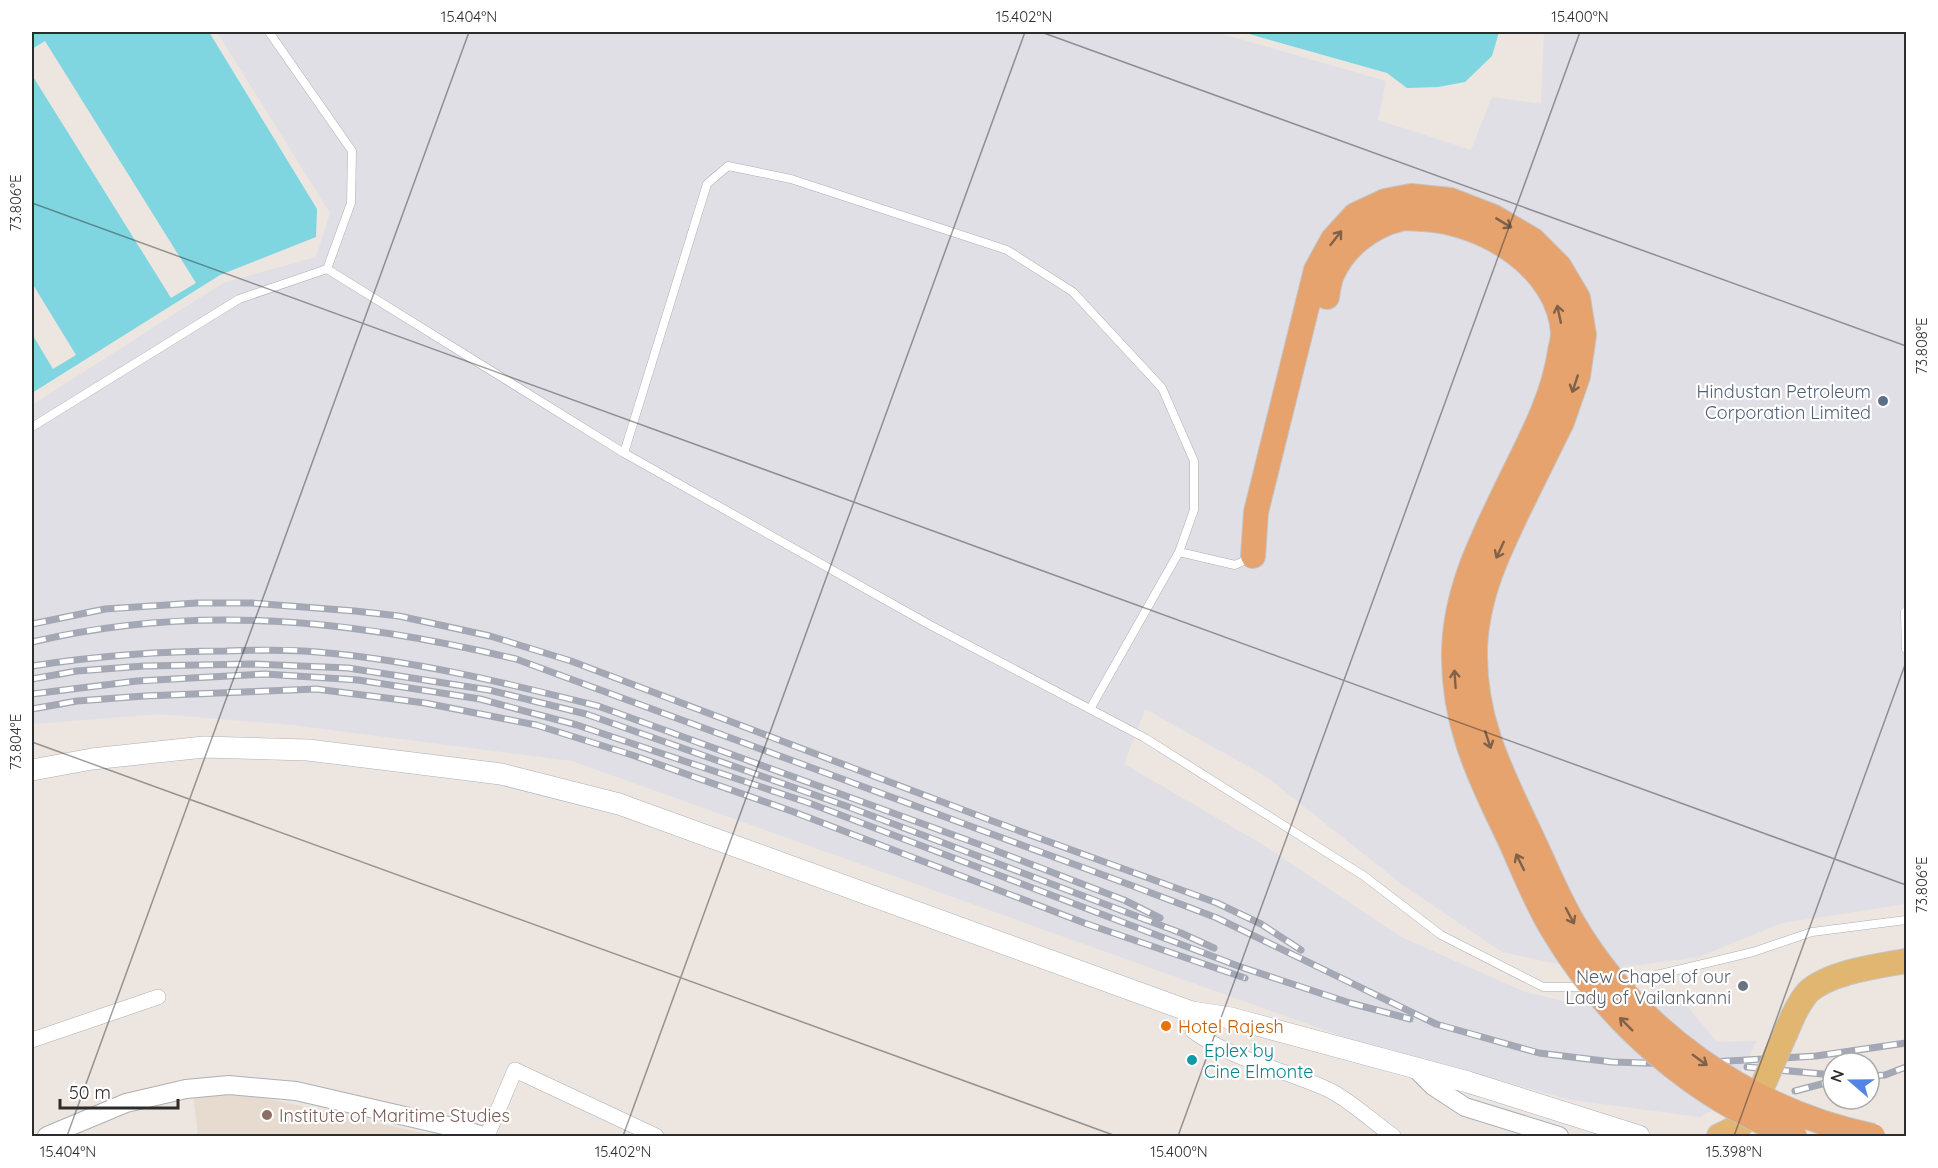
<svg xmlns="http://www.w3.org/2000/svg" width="1938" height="1168" font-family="Quicksand,sans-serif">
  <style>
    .industrial { fill: #e0dfe5 }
    .education { fill: #e7dbcf }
    .water { fill: #7fd6e1 }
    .pier { fill: #ece5e0 }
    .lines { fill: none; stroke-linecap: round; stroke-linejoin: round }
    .service-casing { stroke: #acb0b6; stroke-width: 9 }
    .minor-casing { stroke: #acb0b6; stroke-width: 16 }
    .tertiary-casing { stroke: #acb0b6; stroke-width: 20 }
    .secondary-casing { stroke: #acb0b6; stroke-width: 22 }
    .primary-casing { stroke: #c4c4c4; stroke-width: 26 }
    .trunk-casing { stroke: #c4c4c4; stroke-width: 26 }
    .service { stroke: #fff; stroke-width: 8 }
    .minor { stroke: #fff; stroke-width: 15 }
    .tertiary { stroke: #fff; stroke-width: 18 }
    .secondary { stroke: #fff; stroke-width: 21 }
    .primary { stroke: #e1b670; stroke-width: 24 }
    .trunk { stroke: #e6a36e; stroke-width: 24 }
    .rail-casing { stroke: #a3a8b4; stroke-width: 7 }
    .rail { stroke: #fff; stroke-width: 4.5; stroke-dasharray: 14; stroke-linecap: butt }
    .primary-bridge-casing { stroke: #c4c4c4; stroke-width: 26; stroke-linecap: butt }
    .trunk-bridge-casing { stroke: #c4c4c4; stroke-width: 26; stroke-linecap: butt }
    .primary-bridge { stroke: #e1b670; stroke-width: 24 }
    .trunk-bridge { stroke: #e6a36e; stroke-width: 24 }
    .oneway { stroke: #80624a }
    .ticks { fill: none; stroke: #2c2c2c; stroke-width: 1.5; stroke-opacity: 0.45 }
    .service-dot { fill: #5c6f8a; stroke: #fff; stroke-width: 2 }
    .worship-dot { fill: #6b7280; stroke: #fff; stroke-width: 2 }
    .food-dot { fill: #e8710a; stroke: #fff; stroke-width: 2 }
    .culture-dot { fill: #0f9aa8; stroke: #fff; stroke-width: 2 }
    .education-dot { fill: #8d6e63; stroke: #fff; stroke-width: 2 }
    .labels { text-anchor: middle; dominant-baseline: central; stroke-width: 4.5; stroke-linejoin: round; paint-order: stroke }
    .service-label { font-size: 18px; fill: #4e5e75; stroke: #fff; text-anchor: end }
    .worship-label { font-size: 18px; fill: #5b616d; stroke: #fff; text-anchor: end }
    .food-label { font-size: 18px; fill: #c56008; stroke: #fff; text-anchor: start }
    .culture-label { font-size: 18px; fill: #0d838f; stroke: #fff; text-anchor: start }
    .education-label { font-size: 18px; fill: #785e54; stroke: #fff; text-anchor: start }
    .neatline { fill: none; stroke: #2c2c2c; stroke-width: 2 }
    .ticks-label { font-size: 15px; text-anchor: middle; fill: #2c2c2c }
  </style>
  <rect width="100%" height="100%" fill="#ece5e0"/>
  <path class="industrial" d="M217,32H1215L1386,81L1378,120L1471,150L1492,97L1541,104L1544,32H1906V904L1782,923L1699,957L1592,971L1502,952L1404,886L1267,777L1145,709L1124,764L1260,843L1401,937L1525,992L1576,1004L1679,996L1717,1042L1757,1041L1723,1104L1700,1117L1572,1100L1364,1044L572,761L292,725L160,714L32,724V405L223,283L316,257L330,213Z"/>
  <path class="education" d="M237,1092L436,1136H198L193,1093Z"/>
  <path class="water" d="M32,32H209L317,209L316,237L220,275L32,393Z
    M1242,32H1499L1492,56L1465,82L1438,87L1407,88L1387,73Z"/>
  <path class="pier" d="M45,41L196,283L171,298L32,75V49Z
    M32,283L76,355L53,369L32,334Z"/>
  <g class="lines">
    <defs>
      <path id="service" d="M269,32L352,151L351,203L327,269
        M32,427L239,299L327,269L624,453L930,625L1145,738L1364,876L1441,935L1543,987H1587
        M624,453L707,184L728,166L791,179L1007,250L1073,292L1162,388L1194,461V510L1179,552L1090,709
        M1179,552L1235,565L1252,557
        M1905,612L1906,649
        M1623,983L1753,952L1812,932L1906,920"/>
      <path id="minor" d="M1192,1012L1193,1031C1234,1061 1284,1069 1329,1090C1350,1100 1373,1122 1393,1136
        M32,1040L158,997
        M487,1136L515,1070L656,1136"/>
      <path id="tertiary" d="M1414,1067L1433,1086L1465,1107L1559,1136
        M47,1136L126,1103L186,1089L229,1085L296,1091L461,1129L483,1136"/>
      <path id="secondary" d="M32,770L92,759L204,747L308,750L501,774L619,804L1192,1012L1231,1018L1468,1082L1639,1136"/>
      <path id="primary" d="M1793,1016C1797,1008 1802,999 1808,992C1830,972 1878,966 1906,961
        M1719,1136L1740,1126L1756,1097"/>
      <path id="trunk" d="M1327,297C1328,290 1329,282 1332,275C1344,247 1371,226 1400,219C1407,217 1415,219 1423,219C1483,222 1559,267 1563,333C1563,339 1561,346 1560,351C1553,400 1528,443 1507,487
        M1253,556L1256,512L1316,270L1333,239L1355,215L1385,201L1411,196L1450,200L1494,217L1533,240L1559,266L1578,298L1584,335L1578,376L1562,422L1525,497"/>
    </defs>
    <use href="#service" class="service-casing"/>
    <use href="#minor" class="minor-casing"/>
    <use href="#tertiary" class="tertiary-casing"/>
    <use href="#secondary" class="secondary-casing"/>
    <use href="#primary" class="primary-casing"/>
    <use href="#trunk" class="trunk-casing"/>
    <use href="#service" class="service"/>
    <use href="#minor" class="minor"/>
    <use href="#tertiary" class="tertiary"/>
    <use href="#secondary" class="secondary"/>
    <use href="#primary" class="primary"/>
    <use href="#trunk" class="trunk"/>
    <defs>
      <path id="rail" d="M32,624L105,609L197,603H251L355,611L399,616L490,636L571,661L995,822L1217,903L1261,924L1301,950
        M32,642C197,603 353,620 516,659L1133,886L1217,918L1436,1024L1539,1053L1612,1062L1677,1064L1816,1056L1906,1043
        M32,666C96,656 161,651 226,651C256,650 287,649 317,652C412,660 506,683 598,706L981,845L1124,900L1160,918
        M32,679L77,671L144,666L252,664L348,668L489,690L586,714L846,806L1181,933L1214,948
        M32,694L137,681L265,674L358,680L480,699L577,725L809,803L1238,966L1350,1003L1410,1019
        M32,709L77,701L144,696L316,689L425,703L536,725L632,755L794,812L1087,924L1245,978
        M1747,1067L1833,1075
        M1869,1076L1885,1075L1906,1067
        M1795,1091L1833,1081"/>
    </defs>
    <use href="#rail" class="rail-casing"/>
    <use href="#rail" class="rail"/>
    <defs>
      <path id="primary-bridge" d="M1763,1085L1793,1016"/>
      <path id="trunk-bridge" d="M1507,487C1482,539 1456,589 1454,649C1452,719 1477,773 1507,834C1522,866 1535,902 1554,932C1608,1022 1696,1100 1795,1136
        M1525,497C1501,546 1476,595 1475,651C1474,718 1499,768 1527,827C1542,858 1555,891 1572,921C1636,1031 1749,1110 1873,1136"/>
    </defs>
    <use href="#primary-bridge" class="primary-bridge-casing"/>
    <use href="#trunk-bridge" class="trunk-bridge-casing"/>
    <use href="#primary-bridge" class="primary-bridge"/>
    <use href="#trunk-bridge" class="trunk-bridge"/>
  </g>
  <defs><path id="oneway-shaft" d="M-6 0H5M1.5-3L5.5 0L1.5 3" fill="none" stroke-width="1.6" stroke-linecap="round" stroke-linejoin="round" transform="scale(1.5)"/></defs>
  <g class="oneway">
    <use href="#oneway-shaft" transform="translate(1504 223) rotate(31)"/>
    <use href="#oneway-shaft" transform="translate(1336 238) rotate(-52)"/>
    <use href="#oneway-shaft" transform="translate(1559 314) rotate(-102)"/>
    <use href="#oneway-shaft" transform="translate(1575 384) rotate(108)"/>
    <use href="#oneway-shaft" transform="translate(1500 550) rotate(115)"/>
    <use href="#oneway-shaft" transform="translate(1455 679) rotate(-94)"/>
    <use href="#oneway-shaft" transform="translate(1488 740) rotate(72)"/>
    <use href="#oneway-shaft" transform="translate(1520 862) rotate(-116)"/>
    <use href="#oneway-shaft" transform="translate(1570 916) rotate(62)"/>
    <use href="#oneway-shaft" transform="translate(1626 1024) rotate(-135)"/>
    <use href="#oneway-shaft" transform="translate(1700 1060) rotate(36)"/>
  </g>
  <path class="ticks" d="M1041,32L1906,346M32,203L1906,885M32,742L1116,1136M67,1136L469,32M623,1136L1025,32M1178,1136L1580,32M1734,1136L1906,662"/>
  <circle class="service-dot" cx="1883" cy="401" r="6"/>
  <circle class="worship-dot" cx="1743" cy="986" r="6"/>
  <circle class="food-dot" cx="1166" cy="1026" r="6"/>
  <circle class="culture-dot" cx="1192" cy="1060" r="6"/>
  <circle class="education-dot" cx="267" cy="1115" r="6"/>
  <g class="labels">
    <g class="service-label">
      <text x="1871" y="391">Hindustan Petroleum<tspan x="1871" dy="21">Corporation Limited</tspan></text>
    </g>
    <g class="worship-label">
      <text x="1731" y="976">New Chapel of our<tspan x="1731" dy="21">Lady of Vailankanni</tspan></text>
    </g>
    <g class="food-label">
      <text x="1178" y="1026">Hotel Rajesh</text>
    </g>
    <g class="culture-label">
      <text x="1204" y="1050">Eplex by<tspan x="1204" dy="21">Cine Elmonte</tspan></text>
    </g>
    <g class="education-label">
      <text x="279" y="1115">Institute of Maritime Studies</text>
    </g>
  </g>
  <rect width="1938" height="1168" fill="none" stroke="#ffffff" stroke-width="66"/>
  <g transform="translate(1851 1081) rotate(290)"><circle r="28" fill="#ffffff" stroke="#ababab" stroke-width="1.5"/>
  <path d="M0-4.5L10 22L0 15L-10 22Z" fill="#5384e6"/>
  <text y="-9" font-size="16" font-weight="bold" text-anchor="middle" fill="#2c2c2c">N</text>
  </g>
  <path d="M60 1099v9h118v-9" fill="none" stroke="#2c2c2c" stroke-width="3"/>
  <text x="69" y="1099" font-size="18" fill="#2c2c2c" stroke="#ffffff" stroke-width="4.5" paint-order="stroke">50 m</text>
  <rect x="33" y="33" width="1872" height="1102" class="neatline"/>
  <g class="ticks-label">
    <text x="469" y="22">15.404°N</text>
    <text x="1024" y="22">15.402°N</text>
    <text x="1580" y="22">15.400°N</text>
    <text transform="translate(16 203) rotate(-90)" y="5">73.806°E</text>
    <text transform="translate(1922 346) rotate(-90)" y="5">73.808°E</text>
    <text transform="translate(16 742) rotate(-90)" y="5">73.804°E</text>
    <text transform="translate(1922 885) rotate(-90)" y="5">73.806°E</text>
    <text x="68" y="1157">15.404°N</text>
    <text x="623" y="1157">15.402°N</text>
    <text x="1179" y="1157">15.400°N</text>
    <text x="1734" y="1157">15.398°N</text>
  </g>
</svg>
